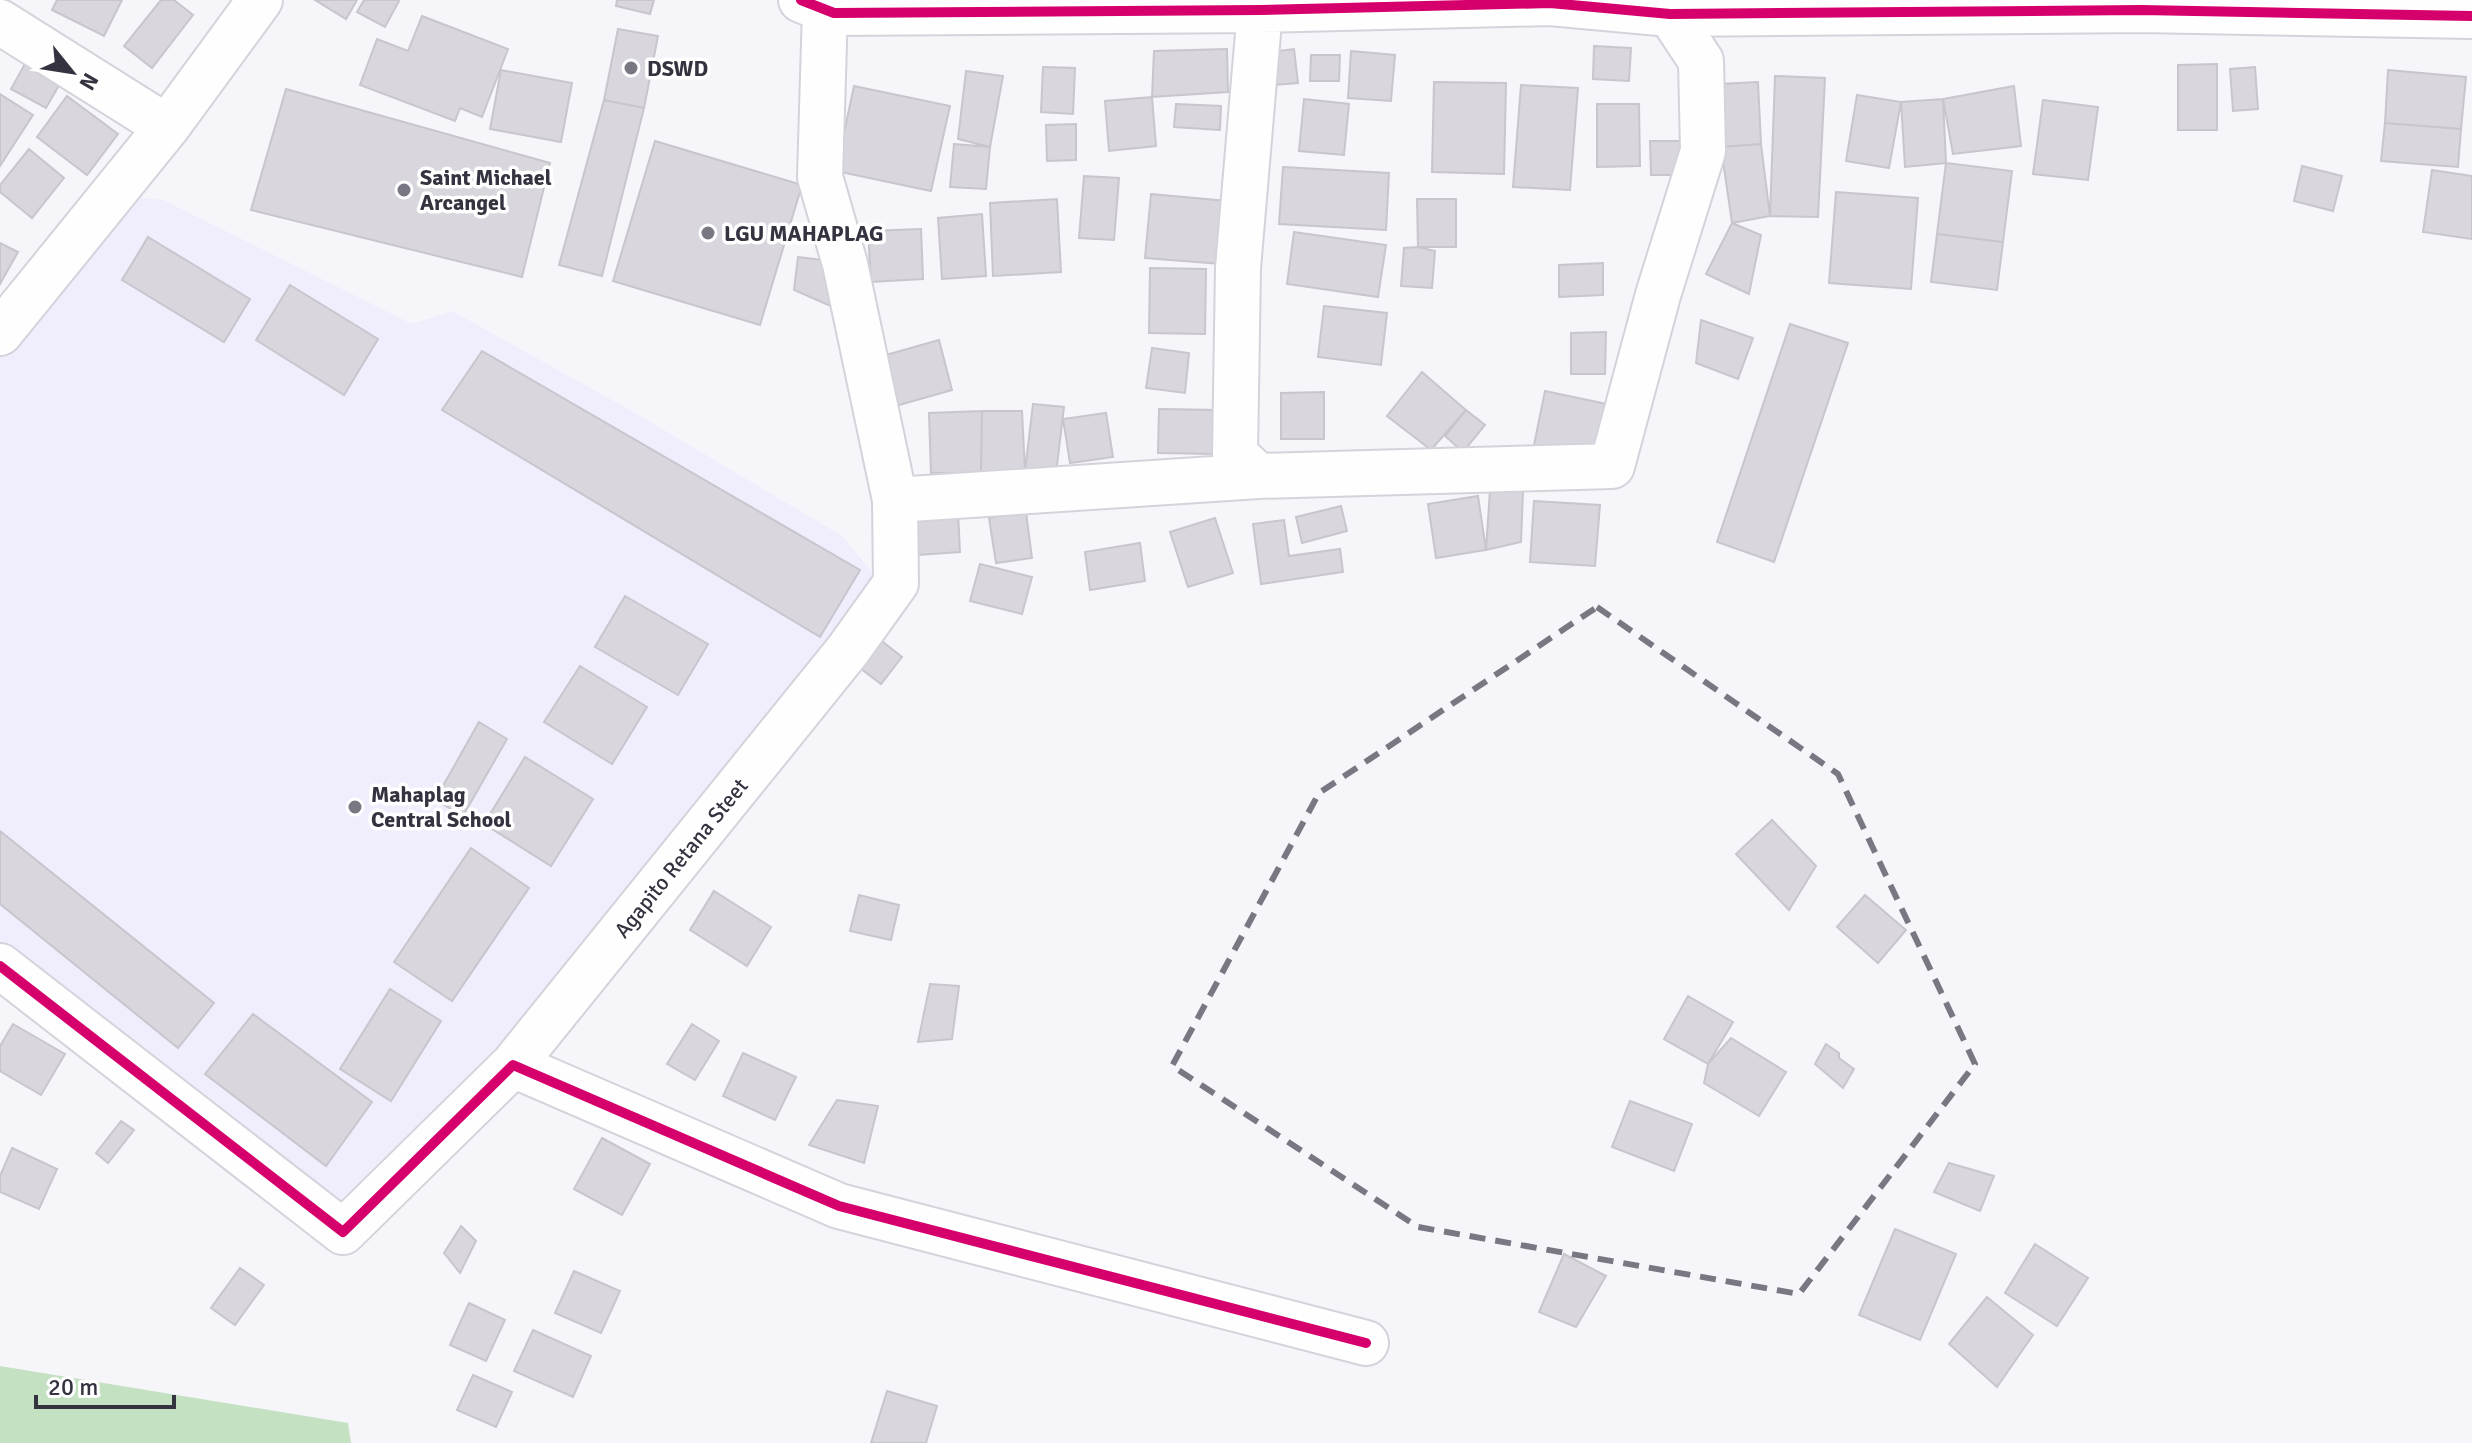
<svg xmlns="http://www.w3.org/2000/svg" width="2472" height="1443" font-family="Signika,sans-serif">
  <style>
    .built { fill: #f0edfd }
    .forest { fill: #c4e1c2 }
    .building { fill: #dad6de; stroke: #c9c5cd; stroke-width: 2 }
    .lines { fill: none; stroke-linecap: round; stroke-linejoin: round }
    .minor-casing { stroke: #d4d3db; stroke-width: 48 }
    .minor { stroke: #fefefe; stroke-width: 44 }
    .cycleway-casing { stroke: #fff; stroke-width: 15 }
    .cycleway { stroke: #d6006c; stroke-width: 10 }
    .marked { fill: none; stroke: #797781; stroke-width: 6; stroke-dasharray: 16 10; stroke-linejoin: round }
    .poi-dot { fill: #797781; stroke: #fff; stroke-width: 3 }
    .labels { text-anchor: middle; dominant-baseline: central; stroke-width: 7; stroke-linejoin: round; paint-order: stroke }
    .poi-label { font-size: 22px; font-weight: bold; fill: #363340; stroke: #fff; text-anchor: start }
    .street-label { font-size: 22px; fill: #363340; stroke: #fff }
  </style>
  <rect width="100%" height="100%" fill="#f6f5fa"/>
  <path class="built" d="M131,197L163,200L412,324L452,311L637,414L842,536L873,573L834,640L364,1220L0,946V348Z"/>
  <path class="forest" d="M0,1366L348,1423L351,1443H0Z"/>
  <path class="building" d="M57,0H122L104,36L52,10Z
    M161,0H174L193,15L152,68L124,46Z
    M315,0H357L346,19Z
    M364,0H397L399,1L385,27L357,12Z
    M617,0H654L650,14L616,6Z
    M422,16L508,49L482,117L460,108L455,121L360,85L377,39L408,51Z
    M618,29L658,36L644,108L604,100Z
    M1594,46L1631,48L1629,81L1593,79Z
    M1227,49L1228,92L1152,97L1154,51Z
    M1294,49L1298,83L1274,85L1270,52Z
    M1351,51L1395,55L1391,101L1348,98Z
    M1311,55H1340L1339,81H1310Z
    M27,60L62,80L46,108L11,89Z
    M2217,64V130H2178V65Z
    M1043,67L1075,68L1073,114L1041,112Z
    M2255,67L2258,109L2233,111L2230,69Z
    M501,70L572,83L561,142L490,129Z
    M2388,70L2466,77L2461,129L2385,123Z
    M966,71L1003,76L990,147L958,139Z
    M1775,76L1825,78L1818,217L1770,216Z
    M1434,82L1506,83L1504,174L1432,172Z
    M1758,82L1761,144L1721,147L1719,84Z
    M1521,85L1578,88L1570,190L1513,187Z
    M854,86L950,106L931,191L836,171Z
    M2014,86L2021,146L1953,154L1943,99Z
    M286,89L550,163L522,277L251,210Z
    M0,94L33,115L0,166Z
    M1857,95L1901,102L1889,168L1846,161Z
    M67,96L118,134L87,175L37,137Z
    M1152,97L1156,146L1109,151L1105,101Z
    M1304,99L1349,104L1344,155L1299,151Z
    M1943,99L1946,163L1905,167L1901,102Z
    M604,100L644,108L602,276L559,265Z
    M2043,100L2098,107L2088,180L2033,174Z
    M1176,104L1221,106L1220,130L1174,127Z
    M1597,104H1639L1640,166L1597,167Z
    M2385,123L2461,129L2458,167L2381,161Z
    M1076,124V160L1047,161L1046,125Z
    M655,141L802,185L760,325L613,281Z
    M1650,141H1683V175H1651Z
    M954,144L990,147L986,189L950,187Z
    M1761,144L1770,216L1732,223L1721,147Z
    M29,149L64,178L32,218L0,192V185Z
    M1946,163L2012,171L2003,242L1937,234Z
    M2302,166L2342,176L2333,211L2294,201Z
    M1283,167L1389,173L1386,230L1279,224Z
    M2432,170L2472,176V239L2423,232Z
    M1084,176L1119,178L1114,240L1079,238Z
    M1836,192L1918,198L1911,289L1829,283Z
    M1151,194L1227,201L1221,264L1145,258Z
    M1057,199L1061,272L993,276L990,203Z
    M1417,199H1456V247H1418Z
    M982,214L986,276L942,279L938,218Z
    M1732,223L1761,235L1749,294L1706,274Z
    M921,229L923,279L871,282L868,231Z
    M1294,232L1386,245L1378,297L1287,284Z
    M1937,234L2003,242L1997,290L1931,282Z
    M148,237L250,299L224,342L122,280Z
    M0,243L18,252L0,284Z
    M1418,247L1435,251L1432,288L1401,286L1404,248Z
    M798,257L839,262L833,307L794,290Z
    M1603,263V295L1559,297V265Z
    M1150,268L1206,269L1205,334L1149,333Z
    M290,285L378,339L344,395L256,340Z
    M1324,306L1387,313L1381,365L1318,357Z
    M1701,320L1753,338L1738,379L1696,363Z
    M1790,324L1848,343L1774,562L1717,542Z
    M1606,332L1605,374H1571V333Z
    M939,340L952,390L892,407L879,357Z
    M1152,348L1189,353L1185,393L1146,388Z
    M482,351L860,570L820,637L442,410Z
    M1422,372L1466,410L1431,450L1387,416Z
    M1545,391L1607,404L1599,445L1533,450Z
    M1324,392V439H1281V393Z
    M1033,404L1064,407L1056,474L1025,471Z
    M1159,409L1217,410L1216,454L1158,453Z
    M1466,410L1485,425L1463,452L1445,436Z
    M982,411L981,473H931L929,413Z
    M982,411H1022L1025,471L981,473Z
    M1106,413L1113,457L1070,463L1063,419Z
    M1490,490L1523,491L1521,542L1486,550Z
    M1478,496L1486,550L1436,558L1428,504Z
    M1534,501L1600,505L1595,566L1530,562Z
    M1341,506L1347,531L1302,543L1296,517Z
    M958,512L960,552L918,555L916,515Z
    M1026,512L1032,558L996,563L989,518Z
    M1215,518L1233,573L1188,587L1170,532Z
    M1284,520L1289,556L1340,549L1343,572L1261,584L1253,524Z
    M1140,543L1145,581L1090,590L1085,552Z
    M980,564L1032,577L1022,614L970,601Z
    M625,596L708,644L678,695L595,647Z
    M878,638L902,657L881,684L856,665Z
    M580,666L647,707L612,764L544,722Z
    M479,722L507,739L463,816L435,800Z
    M525,757L593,799L551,866L484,824Z
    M1772,820L1816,866L1789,910L1736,854Z
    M0,831L214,1003L178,1048L0,904Z
    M471,848L529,888L452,1001L394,962Z
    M714,891L771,927L747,966L690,930Z
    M859,895L899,905L891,940L850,931Z
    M1865,895L1906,930L1878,963L1837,927Z
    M930,984L959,986L952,1039L918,1042Z
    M390,989L441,1021L391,1101L340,1069Z
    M1688,996L1733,1022L1708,1064L1664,1039Z
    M253,1014L372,1102L326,1166L205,1074Z
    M13,1024L65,1054L41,1095L0,1071V1046Z
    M692,1024L719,1041L695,1080L667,1064Z
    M1731,1038L1786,1072L1759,1116L1704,1083L1708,1064Z
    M1826,1044L1839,1053V1058L1854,1069L1843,1088L1815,1064Z
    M743,1053L796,1077L775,1120L723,1096Z
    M837,1100L878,1106L864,1163L809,1145Z
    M1630,1101L1692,1124L1674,1171L1612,1147Z
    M121,1121L134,1130L108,1163L96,1153Z
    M602,1138L650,1164L622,1215L574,1189Z
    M12,1148L57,1169L39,1209L0,1192V1176Z
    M1949,1163L1994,1176L1980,1211L1934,1192Z
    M461,1226L476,1241L460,1273L444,1253Z
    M1895,1229L1956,1254L1920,1340L1859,1315Z
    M2035,1244L2088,1278L2057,1326L2005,1293Z
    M1564,1254L1606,1276L1576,1327L1539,1312Z
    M240,1268L264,1285L235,1325L211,1308Z
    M574,1271L620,1291L601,1333L555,1313Z
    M1987,1297L2033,1335L1997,1387L1949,1344Z
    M469,1303L505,1320L486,1361L450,1345Z
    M533,1330L591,1356L573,1397L514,1371Z
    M473,1375L512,1392L496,1427L457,1410Z
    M887,1391L937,1406L926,1443H871Z"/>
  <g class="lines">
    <defs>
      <path id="minor" d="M801,0L834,13L1260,10L1550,3L1670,14L2141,10L2472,16
        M1260,10L1238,268L1235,454L1258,476L1612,466L1658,295L1703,151L1701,61L1670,14L1672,0
        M0,22L167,127
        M0,333L167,127L260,0
        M895,500L1258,476
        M0,966L343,1232L513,1065L839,1206L1366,1343
        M513,1065L848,650L896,583L895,500L845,264L820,177L825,9"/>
    </defs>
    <use href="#minor" class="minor-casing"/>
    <use href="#minor" class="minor"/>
    <defs>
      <path id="cycleway" d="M801,0L834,13L1260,10L1550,3L1670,14L2141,10L2472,16
        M0,966L343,1232L513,1065L839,1206L1366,1343"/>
    </defs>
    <use href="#cycleway" class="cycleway-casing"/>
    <use href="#cycleway" class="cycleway"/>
  </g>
  <path class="marked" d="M1597,607L1838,774L1975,1064L1799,1294L1418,1227L1172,1066L1319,793Z"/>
  <g class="poi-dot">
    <circle cx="631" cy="68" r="8"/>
    <circle cx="404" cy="190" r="8"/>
    <circle cx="708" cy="233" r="8"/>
    <circle cx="355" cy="807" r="8"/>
  </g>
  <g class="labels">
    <g class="poi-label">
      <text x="647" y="68">DSWD</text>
      <text x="420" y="177">Saint Michael<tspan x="420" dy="25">Arcangel</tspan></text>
      <text x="724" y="233">LGU MAHAPLAG</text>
      <text x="371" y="794">Mahaplag<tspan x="371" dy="25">Central School</tspan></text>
    </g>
    <g class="street-label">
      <text transform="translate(681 858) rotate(-51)">Agapito Retana Steet</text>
    </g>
  </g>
  <g transform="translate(72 72) rotate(120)" stroke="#ffffff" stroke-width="6" paint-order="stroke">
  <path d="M0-6L14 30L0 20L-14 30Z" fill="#363340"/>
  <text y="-12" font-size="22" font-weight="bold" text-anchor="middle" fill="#363340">N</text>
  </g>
  <path d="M36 1395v12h138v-12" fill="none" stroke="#363340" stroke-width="4"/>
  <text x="48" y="1395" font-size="24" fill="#363340" stroke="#ffffff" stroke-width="6" paint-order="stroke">20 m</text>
</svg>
